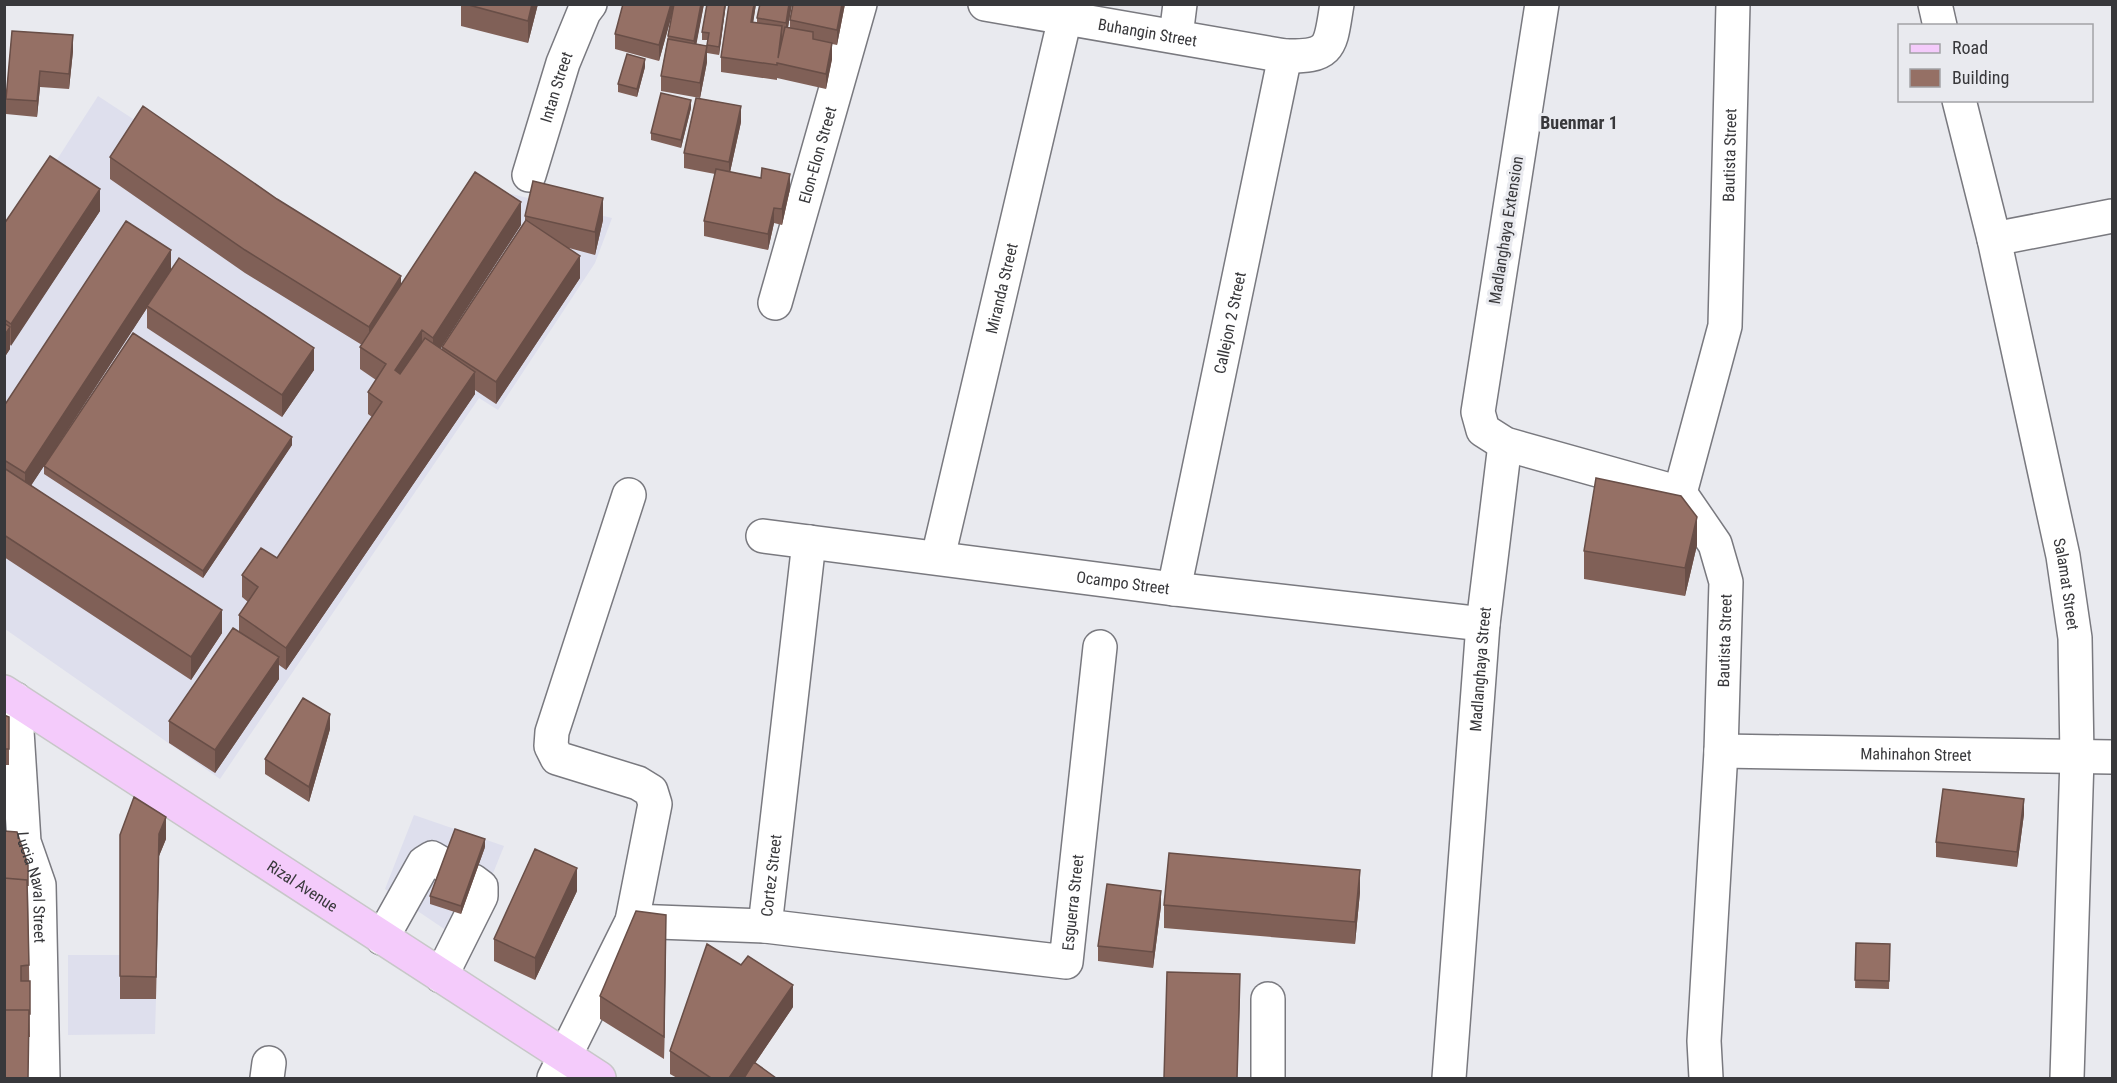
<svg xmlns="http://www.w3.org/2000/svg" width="2117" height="1083" font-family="'Roboto Condensed',sans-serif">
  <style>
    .built { fill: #dedfed }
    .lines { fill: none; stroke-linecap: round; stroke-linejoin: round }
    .minor-casing { stroke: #79797f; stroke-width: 36 }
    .major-casing { stroke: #c7c7c8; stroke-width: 36 }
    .minor { stroke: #fff; stroke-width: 33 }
    .major { stroke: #f4cbfb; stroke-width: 33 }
    .wall { fill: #806057 }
    .shaded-wall { fill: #684e47 }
    .building { fill: #957065; stroke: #684e47; stroke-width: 1.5 }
    .labels { text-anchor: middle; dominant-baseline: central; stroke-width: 6; stroke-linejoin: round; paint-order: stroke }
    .street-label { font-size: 16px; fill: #38383b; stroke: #e9eaef }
    .neighbourhood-label { font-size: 18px; font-weight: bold; fill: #38383b; stroke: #e9eaef }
  </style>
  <rect width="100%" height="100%" fill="#e9eaef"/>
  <path class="built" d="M98,96L403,296L478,186L612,218L595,263L498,410L479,398L220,779L5,629V240Z
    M414,815L504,846L465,943L385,889Z
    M68,955H120V998L156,999L155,1034L68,1035Z"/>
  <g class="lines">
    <defs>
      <g id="minor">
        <path id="s1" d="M985,4L1285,56C1333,57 1330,46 1337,4"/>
        <path d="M1542,4L1478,412L1483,430L1505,444L1680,493"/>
        <path d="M1935,4L1940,26"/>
        <path d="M1176,36L1180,4"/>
        <path id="s2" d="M1959,100L1994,239L2063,556L2075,638L2077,758L2067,1078"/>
        <path id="s3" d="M529,175L563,63L584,12L590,4"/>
        <path d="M1994,239L2112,216"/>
        <path id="s4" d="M775,303L860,4"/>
        <path id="s5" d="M763,536L1174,589L1483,624"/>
        <path id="s6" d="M938,557L1065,18"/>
        <path id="s7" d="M1174,589L1285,56"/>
        <path id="s8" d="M15,699L24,842L39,885L43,1078"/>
        <path id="s9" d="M1721,751L2112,757"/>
        <path id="s10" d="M632,921L765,926L809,542"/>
        <path id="s11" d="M765,926L1066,962L1100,647"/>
        <path d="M382,938L424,863L432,858L444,865"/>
        <path d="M441,976L481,896V887L473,881"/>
        <path d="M1268,999V1078"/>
        <path d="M267,1078L269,1063"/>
        <path d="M554,1078L632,921L655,804L651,791L638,783L557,758L551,746L552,732L629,495"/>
        <path id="s12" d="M1449,1078L1483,624L1505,444"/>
        <path id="s13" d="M1706,1078L1704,1041L1721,751L1726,582L1715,544L1680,493L1725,326L1733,4"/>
      </g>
      <g id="major">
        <path id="s14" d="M4,692L599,1078"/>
      </g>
    </defs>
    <use href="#minor" class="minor-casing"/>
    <use href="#major" class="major-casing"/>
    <use href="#minor" class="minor"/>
    <use href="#major" class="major"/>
  </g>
  <path class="wall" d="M461,4H538L528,43L461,26Z
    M623,4H704L696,44L707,46L708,40H702V32L707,4H726L719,55L707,53V62L700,98L661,91V76L668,36L673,10L659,61L615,49V34Z
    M729,4H756L753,22L757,23V18L792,4L788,27H790V20L793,4H845L837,45L832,44V59L826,89L777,78V80L721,72V57Z
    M12,31L73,51L69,89L40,87L37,117L6,114V99Z
    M645,67L637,97L618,92V84Z
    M691,108L681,148L651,140V133Z
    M741,122L730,172L790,189L782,225L774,223L768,250L704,236V221L715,174L684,168V153Z
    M110,157L401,285L521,225L440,349L442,350V347L525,222V216L603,220L595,255L569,248L580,278L496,404L475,390V394L286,670L279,665V679L215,773L169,743V721L239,632V615L248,602L242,597V575L277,558L372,417L368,414V392L376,380L360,369V347L362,345L245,273L110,179Z
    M100,211L10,346V349L4,358V224Z
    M171,270L314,370L282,417L147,328V308L58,445H292L203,578L44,474V466L31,485L222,633L191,680L4,557V406Z
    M1697,545L1685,596L1584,579V551Z
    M4,715L9,749V765H4Z
    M330,729L309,802L265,774V759Z
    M2024,814L2017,867L1936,857V842Z
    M120,835L166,839L159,856L156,999H120Z
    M485,847L461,914L430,904V896Z
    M28,890L30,1037H29L4,1078Z
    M577,891L535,980L494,961V939Z
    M1360,892L1355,944L1164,928V905Z
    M1161,906L1153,968L1098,961V946Z
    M666,937L664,1059L600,1019V996Z
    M1856,943L1890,944L1889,989L1855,988Z
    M793,1007L755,1063L776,1078H677L670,1074V1051Z"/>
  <path class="shaded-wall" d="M532,4H538L528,43V21Z
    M671,4H675L659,61V45Z
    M701,4H704L694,57V41Z
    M725,4H726L719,55V47Z
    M754,4H756L751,37V22Z
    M789,4H792L786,39V23Z
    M842,4H845L837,45V30Z
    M782,26V42L778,58Z
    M73,35V51L69,89V74Z
    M832,43V59L826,89V74Z
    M707,46V62L700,98V83Z
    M645,59V67L637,97V89Z
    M40,71V87L37,117V101Z
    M691,100V108L681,148V140Z
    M741,106V122L729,177V162Z
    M790,174V189L782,225V209Z
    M100,189V211L11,346V324Z
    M603,198V220L595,255V232Z
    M521,202V225L433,360V338Z
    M774,208V223L768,250V234Z
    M171,250V272L147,306V308L25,495V473Z
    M580,256V278L496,404V382Z
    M401,276V298L369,349V327Z
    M10,327V349L4,358V336Z
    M422,330V353L395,393V370Z
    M314,348V370L282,417V395Z
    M475,372V394L286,670V648Z
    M292,437V445L203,578V571Z
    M1697,517V545L1685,596V568Z
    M222,610V633L191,680V657Z
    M279,657V679L215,773V750Z
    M330,714V729L309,802V787Z
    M2024,799V814L2017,867V852Z
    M166,817V839L159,856L156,999L159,834Z
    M485,839V847L461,914V906Z
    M577,868V891L535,980V958Z
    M1360,870V892L1355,944V922Z
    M1161,891V906L1153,968V952Z
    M666,915V937L664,1059V1037Z
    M1240,974V996L1237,1078Z
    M793,985V1007L745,1078H729Z"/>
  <path class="building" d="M465,4H532L528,21Z
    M623,4H671L659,45L615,34Z
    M674,4H701L694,41L668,36Z
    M707,4H725L719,47L707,45L709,33L702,32Z
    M729,4H754L751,22L782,26L778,58L785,27L813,32V39L832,43L826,74L777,63V65L721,57Z
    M760,4H789L786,23L757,18Z
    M793,4H842L837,30L790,20Z
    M12,31L73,35L69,74L40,71L37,101L6,99Z
    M668,39L707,46L700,83L661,76Z
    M627,54L645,59L637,89L618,84Z
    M661,93L691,100L681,140L651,133Z
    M696,98L741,106L729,162L684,153Z
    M143,106L277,199L401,276L369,327L245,250L110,157Z
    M50,156L100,189L11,324L4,319V224Z
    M762,168L790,174L782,209L774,208L768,234L704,221L716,169L761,178Z
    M475,172L521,202L433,338L422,330L395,370L400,374L425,338L475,372L286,648L239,615L258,587L242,575L261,548L277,558L382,402L368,392L386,364L360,347Z
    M533,181L603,198L595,232L525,216Z
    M526,220L580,256L496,382L442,347Z
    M126,221L171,250L25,473L4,460V406Z
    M179,258L314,348L282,395L147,306Z
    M4,323L10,327L4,336Z
    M133,333L292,437L203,571L44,466Z
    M4,468L222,610L191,657L4,535Z
    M1596,478L1681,496L1697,517L1685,568L1584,551Z
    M233,628L279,657L215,750L169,721Z
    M303,698L330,714L309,787L265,759Z
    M4,715L9,717V749H4Z
    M1943,789L2024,799L2017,852L1936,842Z
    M134,797L166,817L159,834L156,977L120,976V835Z
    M455,829L485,839L461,906L430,896Z
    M4,831L17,832L28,865V886L27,880L4,878Z
    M535,849L577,868L535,958L494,939Z
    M1169,853L1360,870L1355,922L1164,905Z
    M4,878L27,880L29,965L21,966V981H30V1014H29V1010H4Z
    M1107,884L1161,891L1153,952L1098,946Z
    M636,911L666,915L664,1037L600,996Z
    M1856,943L1890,944L1889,981L1855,980Z
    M707,944L741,965L748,956L793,985L729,1078H711L670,1051Z
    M1167,972L1240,974L1237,1078H1164Z
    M4,1010H29L28,1078H4Z
    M754,1062L776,1078H744Z"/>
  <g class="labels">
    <g class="street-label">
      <text stroke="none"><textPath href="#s1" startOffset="165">Buhangin Street</textPath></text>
      <text stroke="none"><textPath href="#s3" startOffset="92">Intan Street</textPath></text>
      <text stroke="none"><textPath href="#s4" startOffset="154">Elon-Elon Street</textPath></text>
      <text stroke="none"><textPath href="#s13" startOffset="942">Bautista Street</textPath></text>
      <text transform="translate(1506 230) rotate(-81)">Madlanghaya Extension</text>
      <text stroke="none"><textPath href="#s6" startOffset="276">Miranda Street</textPath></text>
      <text stroke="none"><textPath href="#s7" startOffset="272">Callejon 2 Street</textPath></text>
      <text stroke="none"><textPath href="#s5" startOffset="363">Ocampo Street</textPath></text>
      <text stroke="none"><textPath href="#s2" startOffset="496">Salamat Street</textPath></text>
      <text stroke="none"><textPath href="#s13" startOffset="438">Bautista Street</textPath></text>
      <text stroke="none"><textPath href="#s12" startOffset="410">Madlanghaya Street</textPath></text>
      <text stroke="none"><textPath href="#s9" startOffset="195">Mahinahon Street</textPath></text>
      <text stroke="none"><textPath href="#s10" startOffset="184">Cortez Street</textPath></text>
      <text stroke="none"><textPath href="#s14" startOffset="356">Rizal Avenue</textPath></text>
      <text stroke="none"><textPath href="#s8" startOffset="190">Lucia Naval Street</textPath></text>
      <text stroke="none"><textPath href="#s11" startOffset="363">Esguerra Street</textPath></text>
    </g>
    <g class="neighbourhood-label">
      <text x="1579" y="122">Buenmar 1</text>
    </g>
  </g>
  <rect width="2117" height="1083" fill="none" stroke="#38383b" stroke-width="12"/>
  <rect x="1898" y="24" width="195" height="78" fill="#e9eaef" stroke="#a2a3a7" stroke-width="1.5"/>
  <rect x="1910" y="44" width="30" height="9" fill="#f4cbfb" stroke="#a2a3a7" stroke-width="1.5"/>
  <text x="1952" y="54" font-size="18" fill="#38383b">Road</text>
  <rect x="1910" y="69" width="30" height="18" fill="#957065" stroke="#a2a3a7" stroke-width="1.5"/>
  <text x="1952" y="84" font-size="18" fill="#38383b">Building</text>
</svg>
